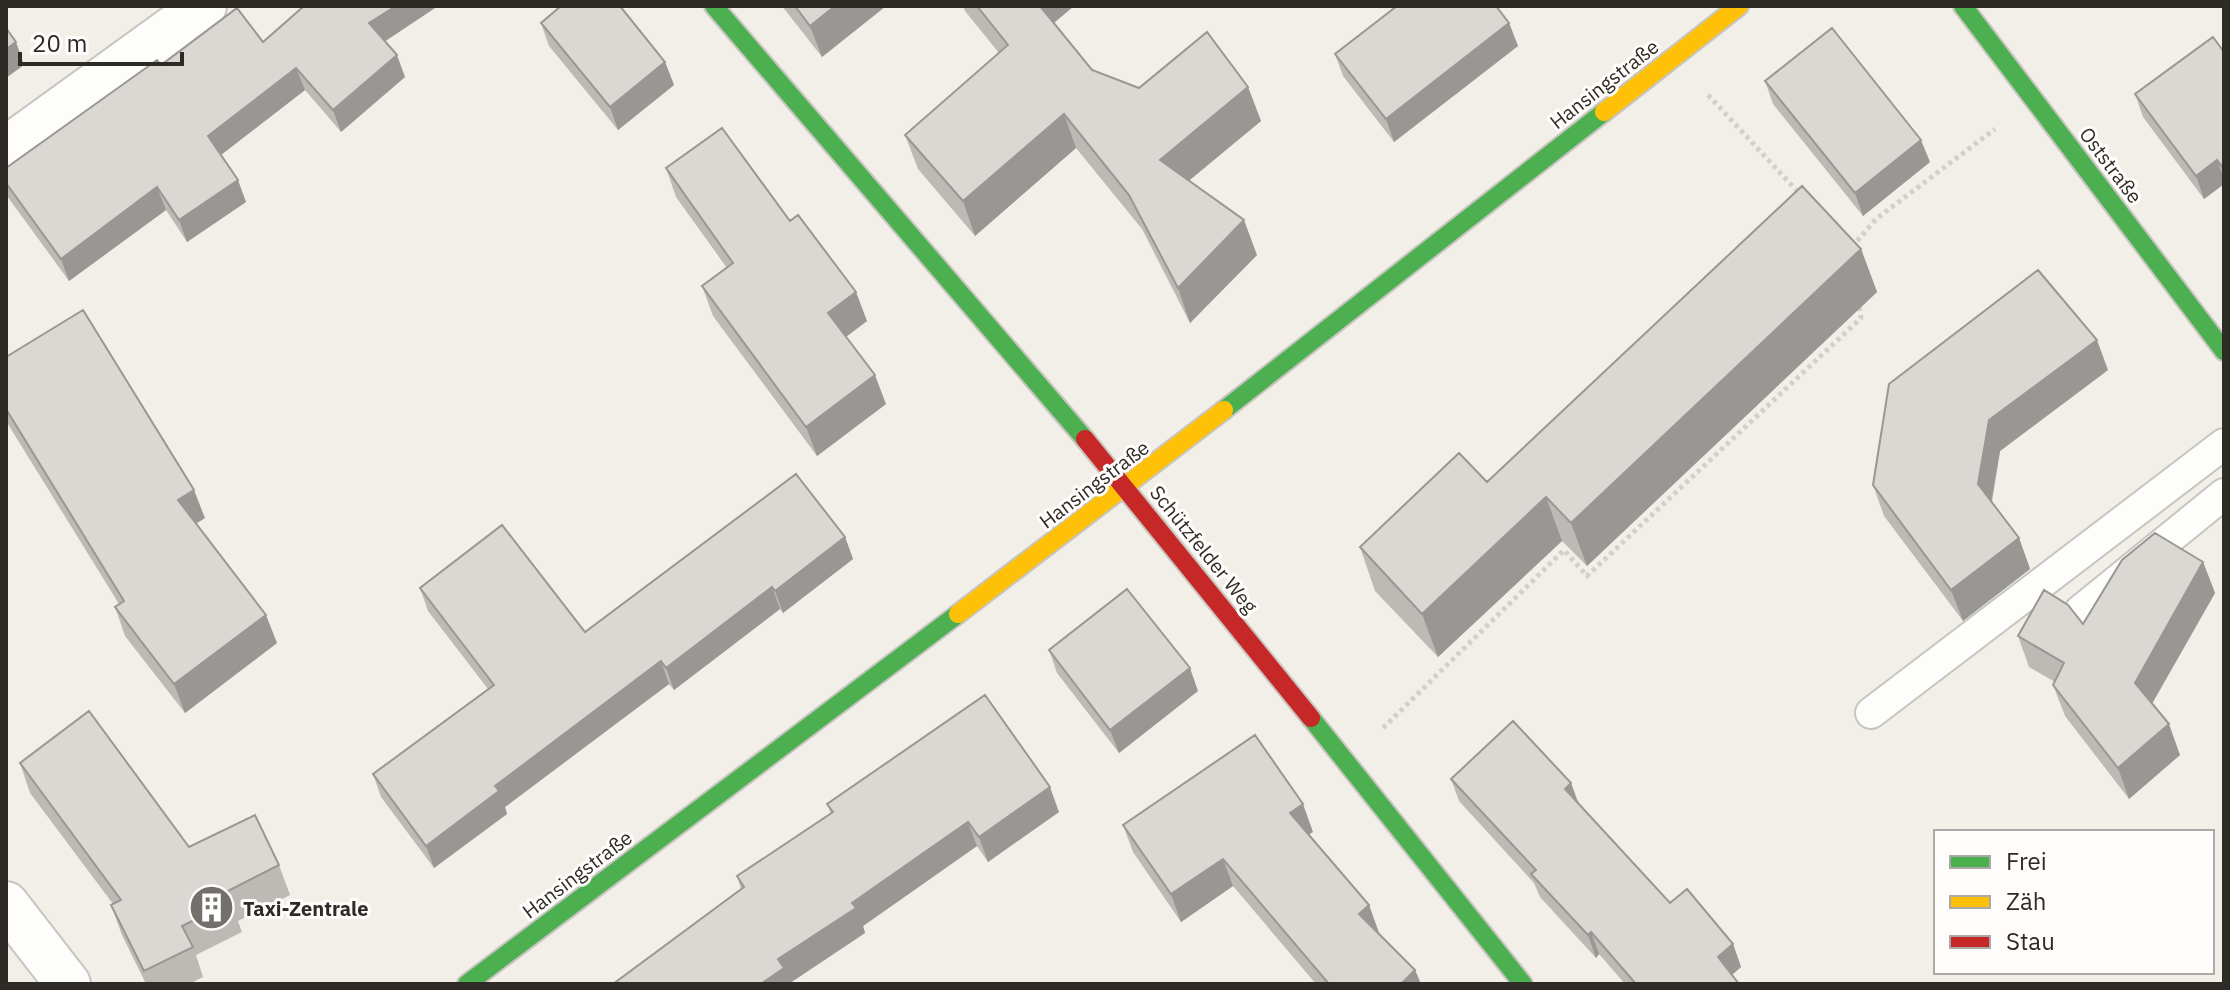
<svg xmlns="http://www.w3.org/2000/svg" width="2230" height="990" font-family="'IBM Plex Sans',sans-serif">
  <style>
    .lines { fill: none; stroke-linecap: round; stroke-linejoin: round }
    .lane-casing { stroke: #c8c5c0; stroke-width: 34 }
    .street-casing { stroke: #c8c5c0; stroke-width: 48 }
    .fast-casing { stroke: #c8c5c0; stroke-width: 22 }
    .slow-casing { stroke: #c8c5c0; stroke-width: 22 }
    .jam-casing { stroke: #c8c5c0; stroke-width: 22 }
    .path { stroke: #d2d0ce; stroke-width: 5; stroke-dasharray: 4 4; stroke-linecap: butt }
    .lane { stroke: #fdfdfc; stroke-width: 30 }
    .street { stroke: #fdfdfc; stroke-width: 44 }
    .fast { stroke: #4caf50; stroke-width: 18 }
    .slow { stroke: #ffc107; stroke-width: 18 }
    .jam { stroke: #c62828; stroke-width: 18 }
    .wall { fill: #bcbab5 }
    .shaded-wall { fill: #999794 }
    .building { fill: #dbd8d3; stroke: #999794; stroke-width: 2 }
    .labels { text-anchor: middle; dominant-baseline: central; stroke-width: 6; stroke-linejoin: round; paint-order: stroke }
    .street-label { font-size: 20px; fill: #2e2b27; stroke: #fffdfb }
    .poi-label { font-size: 20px; font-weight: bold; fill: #2e2b27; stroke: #fffdfb; text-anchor: start }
  </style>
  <rect width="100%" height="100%" fill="#f2efe8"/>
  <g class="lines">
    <defs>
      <path id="lane" d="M2080,611L2224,494
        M1871,713L2224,444"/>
      <path id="street" d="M6,149L204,6
        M6,904L68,984"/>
      <path id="fast" d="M714,6L1085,439
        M1963,6L2224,351
        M1224,410L1604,112
        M1311,718L1523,984
        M467,984L958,614"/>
      <path id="slow" d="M1604,112L1739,6
        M958,614L1224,410"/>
      <path id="jam" d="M1085,439L1311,718"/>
    </defs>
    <use href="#lane" class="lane-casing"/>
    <use href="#street" class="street-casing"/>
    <use href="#fast" class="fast-casing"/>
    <use href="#slow" class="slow-casing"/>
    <use href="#jam" class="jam-casing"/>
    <path class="path" d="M1708,95L1799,193
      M1852,247L1876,219L1995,129
      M1383,728L1564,550L1587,576L1861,318L1859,305"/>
    <use href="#lane" class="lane"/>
    <use href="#street" class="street"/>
    <use href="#fast" class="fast"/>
    <use href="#slow" class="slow"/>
    <use href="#jam" class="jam"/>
  </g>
  <path class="wall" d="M304,6H438L385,41L405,77L341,132L305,90L221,155L246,202L187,242L166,210L69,281L7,196L6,168L161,65L263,42Z
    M782,6H886L822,57Z
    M963,6H1074L1054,23L1092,70L1139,88L1248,87L1261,121L1189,180L1257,255L1190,323L1142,229L1076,148L975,236L918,169L905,135L999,53L965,11Z
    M541,23L665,62L674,85L618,130L549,46Z
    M1509,23L1518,46L1394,142L1343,76L1335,54Z
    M2224,52V184L2204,199L2143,117L2135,94Z
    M1765,81L1930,162L1863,216L1773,104Z
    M666,168L867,321L846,337L886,404L817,456L713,316L702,286L727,268L676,197Z
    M1861,249L1877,292L1587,566L1562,541L1438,657L1375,591L1360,547L1487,482Z
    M6,357L205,518L196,524L277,643L185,713L125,636L115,607L119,604L6,421Z
    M2108,370L2000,451L1992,502L2019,538L2030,569L1963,621L1884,516L1873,485Z
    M845,537L853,559L783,613L780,609L674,690L669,684L505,807L507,814L434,868L381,797L373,774L488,689L428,611L420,588L585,632Z
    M2203,562L2215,593L2152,704L2180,755L2129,799L2065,716L2053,685L2055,682L2029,667L2018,636L2083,624Z
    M1049,650L1198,691L1119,753L1057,673Z
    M20,763L189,847L279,865L290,895L238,921L242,932L196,955L203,977L189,984H146L122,935L111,905L113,904L30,793Z
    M1451,779L1571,783L1579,804L1670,903L1733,944L1741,967L1732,975L1739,984H1625L1599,954L1596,958L1540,897L1534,883L1459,801Z
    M827,804L1059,812L988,862L977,846L863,926L865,933L790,983V984H613L741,889L737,876L831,814Z
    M1123,825L1313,832L1309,834L1369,905L1379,933L1415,970L1421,984H1316L1233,886L1181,922L1133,852Z"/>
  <path class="shaded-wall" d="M396,6H438L378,46L369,23Z
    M835,6H886L822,57L810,26Z
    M1035,6H1074L1044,31Z
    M1509,23L1518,46L1394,142L1386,119Z
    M16,42L24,65L6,78V49Z
    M397,55L405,77L341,132L333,110Z
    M665,62L674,85L618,130L610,107Z
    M296,68L305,90L217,158L208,136Z
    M1248,87L1261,121L1173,194L1160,160Z
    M1064,114L1076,148L975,236L963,201Z
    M1921,140L1930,162L1863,216L1855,193Z
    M2217,160L2224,179V184L2204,199L2196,176Z
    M238,180L246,202L187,242L179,220Z
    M157,187L166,210L69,281L61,259Z
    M1244,220L1257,255L1190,323L1178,288Z
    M1861,249L1877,292L1587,566L1571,523Z
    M856,292L867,321L839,342L828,313Z
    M2097,340L2108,370L2000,451L1989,515L1978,484L1989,420Z
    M875,375L886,404L817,456L806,427Z
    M194,490L205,518L188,528L178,500Z
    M1546,497L1562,541L1438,657L1422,614Z
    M845,537L853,559L783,613L775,591Z
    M2019,538L2030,569L1963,621L1951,590Z
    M2203,562L2215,593L2146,714L2135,683Z
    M772,587L780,609L674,690L666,668Z
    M266,615L277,643L185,713L174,684Z
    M661,661L669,684L505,807L507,814L434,868L426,846L495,786Z
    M1190,668L1198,691L1119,753L1110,730Z
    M2169,724L2180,755L2129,799L2118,768Z
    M1571,783L1579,806L1565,789Z
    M1050,787L1059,812L988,862L979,837Z
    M1303,804L1313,832L1300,840L1290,813Z
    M968,822L977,846L863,926L865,933L790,983V984H761L778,959L852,903Z
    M1223,859L1233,886L1181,922L1171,894Z
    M1369,905L1379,933L1369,942L1359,914Z
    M1591,932L1599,954L1596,958L1588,935Z
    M1733,944L1741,967L1727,979L1718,957Z
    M1415,970L1421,984H1401Z"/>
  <path class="building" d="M304,6H396L369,23L397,55L333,110L296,68L208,136L238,180L179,220L157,187L61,259L6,183V168L157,60L161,65L237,8L263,42Z
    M561,6H620L665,62L610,107L541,23Z
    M795,6H835L810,26Z
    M977,6H1040L1092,70L1139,88L1207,32L1248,87L1160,160L1244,220L1178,288L1129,195L1064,114L963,201L905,135L1008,45Z
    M1397,6H1496L1509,23L1386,119L1335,54Z
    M6,28L16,42L6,49Z
    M1832,28L1921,140L1855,193L1765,81Z
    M2213,37L2224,52V169L2217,160L2196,176L2135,94Z
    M722,128L790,221L798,215L856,292L828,313L875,375L806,427L702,286L733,263L666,168Z
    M1802,186L1861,249L1571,523L1546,497L1422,614L1360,547L1459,453L1487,482Z
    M2038,270L2097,340L1989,420L1978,484L2019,538L1951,590L1873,485L1889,384Z
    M83,310L194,490L178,500L266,615L174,684L115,607L124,601L6,409V357Z
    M796,474L845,537L775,591L772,587L666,668L661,661L495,786L499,791L426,846L373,774L494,685L420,588L502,525L585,632Z
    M2155,533L2203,562L2135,683L2169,724L2118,768L2053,685L2064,663L2018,636L2044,590L2068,605L2083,624L2122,560Z
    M1127,589L1190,668L1110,730L1049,650Z
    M985,695L1050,787L979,837L968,822L852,903L856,908L778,959L784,968L761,984H613L744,887L737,876L833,812L827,804Z
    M89,711L189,847L255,815L279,865L226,892L231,902L182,926L193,947L144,971L111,905L121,900L20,763Z
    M1513,721L1571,783L1565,789L1670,903L1687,889L1733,944L1718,957L1739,984H1636L1591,932L1588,935L1531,874L1536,870L1451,779Z
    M1255,735L1303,804L1290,813L1369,905L1359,914L1415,970L1401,984H1329L1223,859L1171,894L1123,825Z"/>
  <defs>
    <symbol id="building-disc" viewBox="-11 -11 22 22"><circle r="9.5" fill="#73706b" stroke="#fffdfb"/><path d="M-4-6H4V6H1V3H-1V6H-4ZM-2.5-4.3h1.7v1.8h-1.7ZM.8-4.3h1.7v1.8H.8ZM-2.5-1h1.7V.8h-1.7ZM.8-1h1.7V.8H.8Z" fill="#fff"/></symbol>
  </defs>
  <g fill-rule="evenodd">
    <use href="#building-disc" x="186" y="882" width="51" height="51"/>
  </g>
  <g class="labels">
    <g class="street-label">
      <text transform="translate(1604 84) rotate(-38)">Hansingstraße</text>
      <text transform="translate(2111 165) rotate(53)">Oststraße</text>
      <text transform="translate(1094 484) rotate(-37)">Hansingstraße</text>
      <text transform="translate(1204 549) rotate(51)">Schützfelder Weg</text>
      <text transform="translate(577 874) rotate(-37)">Hansingstraße</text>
    </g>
    <g class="poi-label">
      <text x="243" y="908">Taxi-Zentrale</text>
    </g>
  </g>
  <rect width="2230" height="990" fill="none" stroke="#2e2b27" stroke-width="16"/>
  <rect x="1934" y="830" width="280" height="144" fill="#fffdfb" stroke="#aba9a6" stroke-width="2"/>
  <rect x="1950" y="856" width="40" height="12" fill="#4caf50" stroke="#aba9a6" stroke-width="2"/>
  <text x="2006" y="870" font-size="24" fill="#2e2b27">Frei</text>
  <rect x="1950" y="896" width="40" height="12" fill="#ffc107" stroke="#aba9a6" stroke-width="2"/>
  <text x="2006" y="910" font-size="24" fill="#2e2b27">Zäh</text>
  <rect x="1950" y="936" width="40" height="12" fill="#c62828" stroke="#aba9a6" stroke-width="2"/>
  <text x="2006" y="950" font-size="24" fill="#2e2b27">Stau</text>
  <path d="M20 52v12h162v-12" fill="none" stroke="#2e2b27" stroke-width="4"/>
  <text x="32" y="52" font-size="24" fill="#2e2b27" stroke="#fffdfb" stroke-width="6" paint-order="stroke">20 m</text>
</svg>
